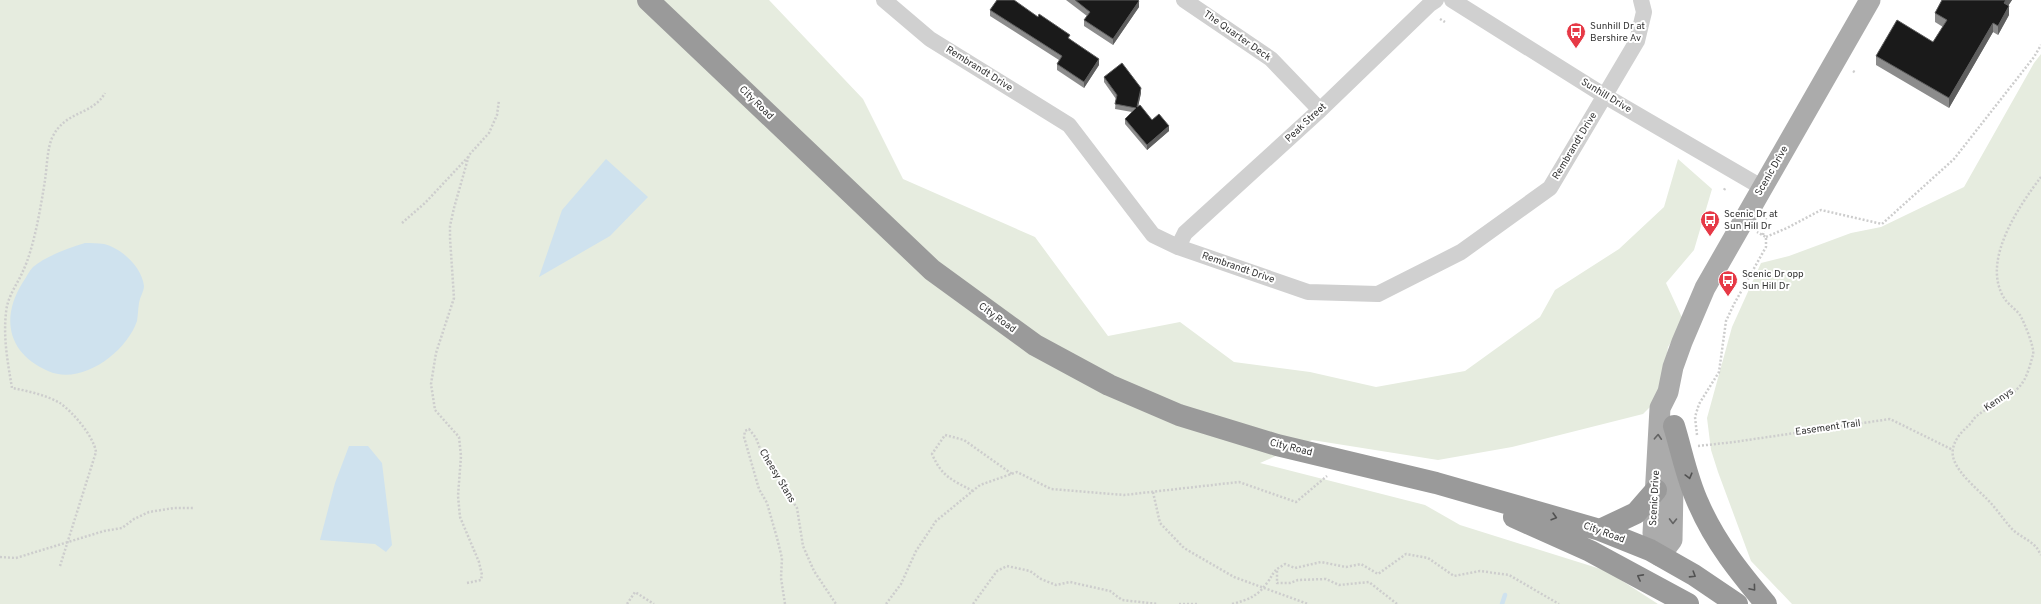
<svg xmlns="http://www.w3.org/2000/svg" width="2041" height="604" font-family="Overpass,sans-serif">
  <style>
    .green { fill: #e6ecdf }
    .water { fill: #cfe2ee }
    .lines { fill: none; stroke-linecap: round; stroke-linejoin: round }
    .stream { stroke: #cfe2ee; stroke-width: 4.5 }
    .path { stroke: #cdcdcd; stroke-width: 2.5; stroke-dasharray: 2 2; stroke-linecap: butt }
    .minor { stroke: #d0d0d0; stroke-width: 16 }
    .major { stroke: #ababab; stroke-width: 21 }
    .highway { stroke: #9a9a9a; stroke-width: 22 }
    .wall { fill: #8c8c8c }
    .shaded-wall { fill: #5f5f5f }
    .building { fill: #1a1a1a; stroke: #5f5f5f }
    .oneway { stroke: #636363 }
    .oneway2 { stroke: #525252 }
    .labels { text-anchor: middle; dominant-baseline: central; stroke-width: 4; stroke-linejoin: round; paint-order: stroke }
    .poi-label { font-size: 10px; fill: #333; stroke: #fff; text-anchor: start }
    .street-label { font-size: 10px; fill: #333; stroke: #fff }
  </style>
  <rect width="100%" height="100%" fill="#fff"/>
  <path class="green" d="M0,0H769L863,99L903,179L1035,237L1108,336L1180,322L1234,362L1310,372L1376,387L1465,371L1540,317L1555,290L1619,249L1664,207L1678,159L1712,189L1694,250L1666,283L1684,322L1668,347L1660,397L1643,414L1512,447L1438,460L1312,440L1260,463L1425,505L1460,525L1607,571L1658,604H0Z
    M2041,54V604H1792L1751,561L1718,472L1711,450L1707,418L1732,327L1761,263L1789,256L1851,233L1881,227L1964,187L2034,63Z"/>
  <path class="water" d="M606,159L648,197L610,236L539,277L562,210Z
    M85,243C91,243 98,243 104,244C121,248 142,267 144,286C144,291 140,297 139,303C138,309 138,315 137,321C126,353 81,386 48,371C8,354 0,318 23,282C26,278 29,271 33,267C46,256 69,248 85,243Z
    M349,446H368L382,463L392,545L386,552L375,544L320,540L335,483Z"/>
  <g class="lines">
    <path class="stream" d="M1502,604L1505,595"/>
    <path class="path" d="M1440,19L1445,22
      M1853,71L1856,73
      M2041,177C2019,206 1985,256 2001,292C2005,303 2014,307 2020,315C2024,322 2035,348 2033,355C2030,365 2027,378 2020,386C2009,399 1991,405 1978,415C1974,417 1972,423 1968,426C1959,434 1949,446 1954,460C1959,474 1976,488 1987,499C1996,508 2003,519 2012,529C2019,536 2030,540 2036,547C2038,549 2039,552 2041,555
      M1724,190L1726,187
      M402,223L425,203L469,156
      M1763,235L1766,218
      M1766,237L1787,228L1821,210L1882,224L1954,159L2034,57L2041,45
      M1697,435L1695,417L1699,404L1719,372L1726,321L1734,304L1766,247V237L1757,232
      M1698,446L1734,442L1890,419L1953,450
      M973,491C952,480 942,477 932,454L945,435L964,440L1012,474
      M1153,492L1160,523L1184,548L1234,577L1308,604
      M0,557L16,558L104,531L122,528L134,519L149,512L174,508H193
      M60,566L96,452C94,437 73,412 60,403C46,395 28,391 12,388C8,364 3,338 6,313C7,297 17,285 23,271C34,248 41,206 45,180C47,167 47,150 52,138C65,110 92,116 105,93
      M467,583L481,580L482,575L479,562L460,517L458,496L461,456L459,437L435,410L431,384L436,353L454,298L450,238V226L454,208L469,155L489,133L497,115L499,100
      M627,604L635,592L654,604
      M785,604L781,578L782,558L777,538L767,503L759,489L744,437L745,431L749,429L756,438L762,454L797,508L803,546L814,571L836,604
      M886,604L901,584L916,551L936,521L980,485L1017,472L1051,489L1124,495L1239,482L1296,502L1327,476
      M973,604L997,571L1007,566L1030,571L1041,579L1056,585L1070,582L1110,591L1122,600L1158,604
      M1179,604H1197
      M1232,604C1247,600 1257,597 1267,583C1271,578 1272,574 1276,570
      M1397,604L1369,582L1339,585L1326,579L1298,580L1290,583H1277V569L1285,564L1295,568L1321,562L1346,567L1361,564L1378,574L1406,554L1428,558L1454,576L1480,571L1509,575L1559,604"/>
    <path class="minor" d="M884,0L930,39L1069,125L1153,235L1178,247L1308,292L1378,294L1461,252L1550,188L1637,41L1644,12L1641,0
      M1184,0L1271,59L1320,110
      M1452,0L1605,96L1763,188
      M1178,247L1185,233L1320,110L1430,4L1436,0"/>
    <path class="major" d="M1660,556L1653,533L1660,408L1668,392L1673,367L1682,342L1705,288L1870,0
      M1660,556L1672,540L1674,435"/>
    <path class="highway" d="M648,0L932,270L1035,345L1109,385L1179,415L1277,445L1436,483L1600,530L1650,550L1694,575L1737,604
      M1674,426C1682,452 1687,480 1699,505C1715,542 1740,573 1766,604
      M1514,517L1590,551L1688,604
      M1600,530L1636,513L1656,490"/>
  </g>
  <path class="wall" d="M1066,0H1138L1139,7L1113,45L1084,26V20L1087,16Z
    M1942,0H2012L2008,6L2009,15L1998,35L1993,32L1949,108L1876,65V56L1933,42L1943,27L1935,22V13Z
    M990,10L1038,17L1070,39L1099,65L1084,88L1057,70V64L1059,60L990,16Z
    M1104,77L1141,93L1138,106L1152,120L1169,131L1147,150L1125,124V119L1132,112L1115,109L1116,99L1104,82Z"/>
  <path class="shaded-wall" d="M2006,0H2012L2004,12V3Z
    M1139,1V7L1113,45V39Z
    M2009,6V15L1998,35V26Z
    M1993,23V32L1949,108V98Z
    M1099,59V65L1084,88V82Z
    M1141,88V93L1137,112V107Z
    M1169,126V131L1147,150V145Z"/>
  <path class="building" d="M997,0H1014L1038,17L1039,14L1070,35L1068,38L1099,59L1084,82L1057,64L1062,56L990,10Z
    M1075,0H1138L1139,1L1113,39L1084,20L1090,12Z
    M1942,0H2006L2004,3L2009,6L1998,26L1993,23L1949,98L1876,56L1897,20L1933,42L1947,20L1935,13Z
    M1122,63L1141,88L1137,107L1140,105L1152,120L1159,114L1169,126L1147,145L1125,119L1136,108L1115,104L1117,95L1104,77Z"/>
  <defs><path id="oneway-chevron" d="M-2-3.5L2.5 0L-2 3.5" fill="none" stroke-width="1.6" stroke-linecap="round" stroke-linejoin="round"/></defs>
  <g class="oneway">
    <use href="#oneway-chevron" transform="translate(1658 437) rotate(-87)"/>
    <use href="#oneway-chevron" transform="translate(1673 521) rotate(91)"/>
  </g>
  <g class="oneway2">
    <use href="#oneway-chevron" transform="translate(1689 476) rotate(75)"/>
    <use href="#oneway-chevron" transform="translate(1554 517) rotate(16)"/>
    <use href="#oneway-chevron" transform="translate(1693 575) rotate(32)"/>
    <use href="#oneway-chevron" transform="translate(1640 577) rotate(-152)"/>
    <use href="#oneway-chevron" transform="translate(1753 588) rotate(50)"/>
  </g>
  <defs>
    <symbol id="bus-pin" viewBox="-11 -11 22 30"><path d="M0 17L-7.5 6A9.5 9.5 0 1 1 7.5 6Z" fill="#e63946" stroke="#fff"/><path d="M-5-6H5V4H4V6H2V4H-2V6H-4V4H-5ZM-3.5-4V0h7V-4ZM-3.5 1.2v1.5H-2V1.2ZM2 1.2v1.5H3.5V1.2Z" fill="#fff"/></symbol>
  </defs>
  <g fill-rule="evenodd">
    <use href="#bus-pin" x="1565" y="21" width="22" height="30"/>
    <use href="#bus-pin" x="1699" y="209" width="22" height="30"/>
    <use href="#bus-pin" x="1717" y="269" width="22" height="30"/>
  </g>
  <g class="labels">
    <g class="poi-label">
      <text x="1590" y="26">Sunhill Dr at<tspan x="1590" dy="12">Bershire Av</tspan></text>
      <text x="1724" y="214">Scenic Dr at<tspan x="1724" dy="12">Sun Hill Dr</tspan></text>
      <text x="1742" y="274">Scenic Dr opp<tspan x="1742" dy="12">Sun Hill Dr</tspan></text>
    </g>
    <g class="street-label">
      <text transform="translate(1237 36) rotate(35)">The Quarter Deck</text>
      <text transform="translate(979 69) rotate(32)">Rembrandt Drive</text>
      <text transform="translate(1606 96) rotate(31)">Sunhill Drive</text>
      <text transform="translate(756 103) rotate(44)">City Road</text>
      <text transform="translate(1306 123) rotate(-43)">Peak Street</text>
      <text transform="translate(1575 146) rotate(-59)">Rembrandt Drive</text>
      <text transform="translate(1772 171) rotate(-60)">Scenic Drive</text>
      <text transform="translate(1238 268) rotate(19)">Rembrandt Drive</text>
      <text transform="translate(997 318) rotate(36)">City Road</text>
      <text transform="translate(1999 400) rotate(-34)">Kennys</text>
      <text transform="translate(1828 428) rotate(-8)">Easement Trail</text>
      <text transform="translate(1291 448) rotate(14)">City Road</text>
      <text transform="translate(777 476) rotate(59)">Cheesy Stans</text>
      <text transform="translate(1655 498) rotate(-87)">Scenic Drive</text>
      <text transform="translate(1604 533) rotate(20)">City Road</text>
    </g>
  </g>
</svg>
